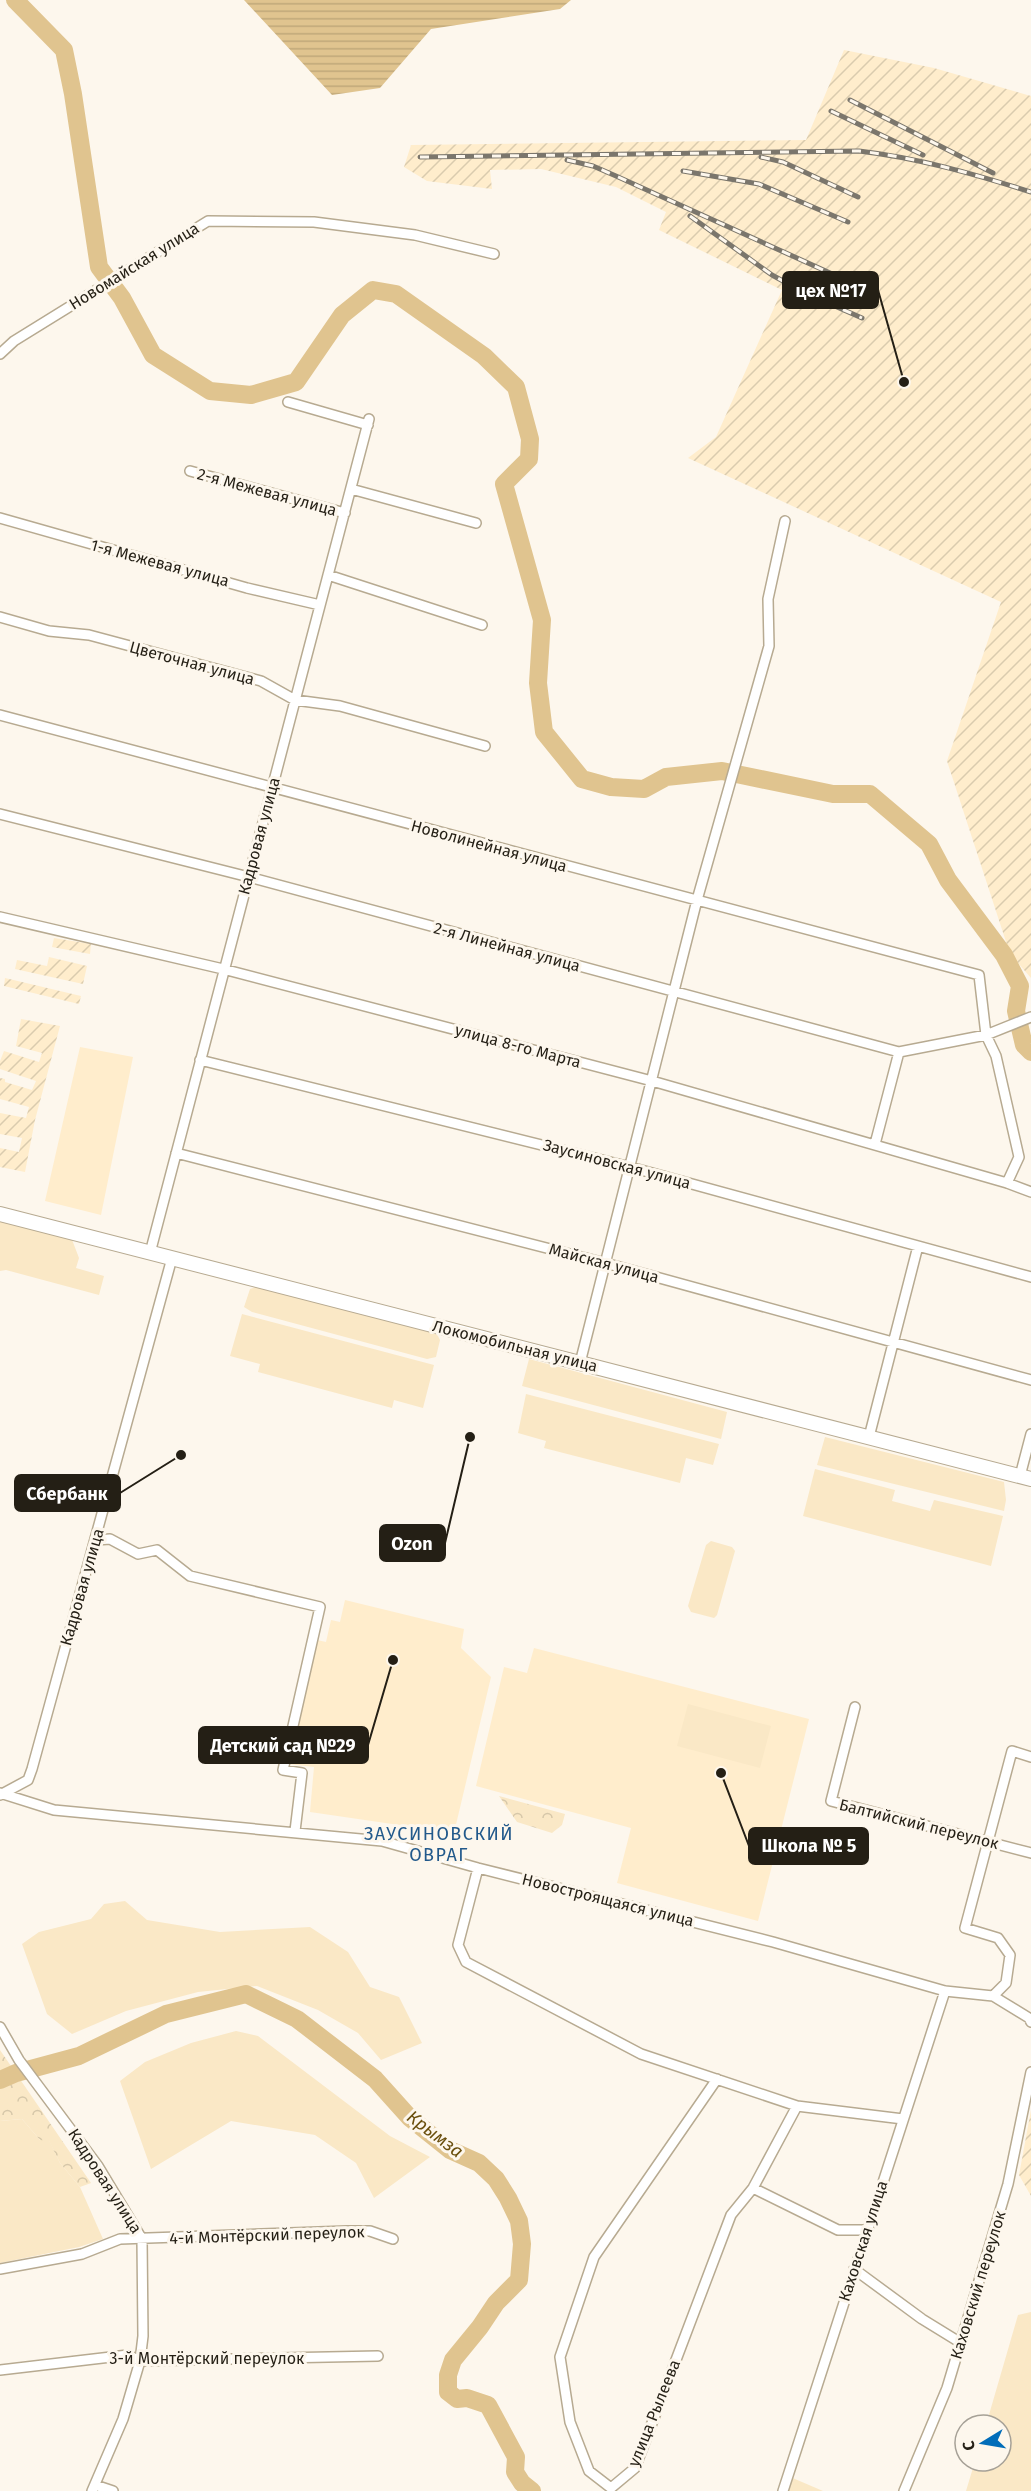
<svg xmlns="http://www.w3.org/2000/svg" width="1031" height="2491" font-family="'Fira Sans',sans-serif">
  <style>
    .built { fill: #ffedcc }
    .industrial { fill: url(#industrial-furrows) }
    .green { fill: #fae8c6 }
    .forest { fill: url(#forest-crowns) }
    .water { fill: url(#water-rules) }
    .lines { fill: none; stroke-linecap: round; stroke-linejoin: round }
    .river { stroke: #e0c48f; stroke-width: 18 }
    .minor-casing { stroke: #b7aa91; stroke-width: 12 }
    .primary-casing { stroke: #b7aa91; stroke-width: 16 }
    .minor { stroke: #fff; stroke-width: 9 }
    .primary { stroke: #fff; stroke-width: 14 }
    .rail-casing { stroke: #7b766c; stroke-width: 5 }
    .rail { stroke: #fdf7ed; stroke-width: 3; stroke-dasharray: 9; stroke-linecap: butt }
    .labels { text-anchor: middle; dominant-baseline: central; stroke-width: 6; stroke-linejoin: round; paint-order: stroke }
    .street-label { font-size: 16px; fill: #241f15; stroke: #fdf7ed }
    .neighbourhood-label { font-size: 18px; letter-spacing: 1.5px; fill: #22598b; stroke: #fdf7ed }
    .water-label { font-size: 18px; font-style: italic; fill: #6a4f0d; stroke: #fdf7ed }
    .leader { fill: none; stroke: #241f15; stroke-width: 2 }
    .callout-dot { fill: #241f15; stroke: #fdf7ed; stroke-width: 2 }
    .callout { fill: #241f15; stroke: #241f15; stroke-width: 2 }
    .callout-label { font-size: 18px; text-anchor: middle; font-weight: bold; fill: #fff }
  </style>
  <defs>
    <pattern id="industrial-furrows" width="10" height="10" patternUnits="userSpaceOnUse" patternTransform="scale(1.5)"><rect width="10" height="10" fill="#ffedcc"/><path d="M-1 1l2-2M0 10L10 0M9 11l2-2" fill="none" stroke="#dacbae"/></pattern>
    <pattern id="forest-crowns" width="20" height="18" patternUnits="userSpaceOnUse" patternTransform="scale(1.5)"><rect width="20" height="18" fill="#fae8c6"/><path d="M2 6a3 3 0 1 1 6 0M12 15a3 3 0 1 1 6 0" fill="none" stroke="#d6c7a9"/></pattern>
    <pattern id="water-rules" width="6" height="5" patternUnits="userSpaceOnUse" patternTransform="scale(1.5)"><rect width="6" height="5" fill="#e0c48f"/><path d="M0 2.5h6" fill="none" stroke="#c0a87a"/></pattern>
  </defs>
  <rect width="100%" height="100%" fill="#fdf7ed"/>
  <path class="built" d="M80,1047L133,1057L101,1215L45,1201Z
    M345,1600L464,1629L461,1648L491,1677L454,1833L310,1812L314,1767L288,1764L317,1640L326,1642L331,1620L340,1622Z
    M534,1648L809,1719L758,1921L617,1883L631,1828L476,1786L504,1667L527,1673Z"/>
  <path class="industrial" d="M844,50L934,68L1031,96V978L1010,954L947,761L1001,602L688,458L716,437L782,290L659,230L666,212L616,187L541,169L490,170L492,189L427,181L404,167L411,145L806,140Z
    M54,938L91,944L90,954L52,947Z
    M49,957L87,966L83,984L15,969L17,960L47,966Z
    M5,978L81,996L79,1004L4,986Z
    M21,1019L60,1026L35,1120L25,1172L0,1167V1148L19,1152L22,1138L0,1134V1113L26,1118L29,1107L0,1099V1078L5,1079V1082L32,1090L36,1081L0,1069V1061L4,1051L39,1062L42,1053L16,1046Z
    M1031,2110V2196L1019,2175Z"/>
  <path class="green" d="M0,1219L71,1237L79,1258L76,1268L104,1276L99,1295L6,1270L0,1271Z
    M256,1287L437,1334L440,1340L436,1357L427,1359L252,1312L244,1307L250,1289Z
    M242,1314L434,1365L423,1408L394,1400L392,1408L258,1372L260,1364L230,1356Z
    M529,1359L727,1412L721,1439L522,1386Z
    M526,1394L719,1444L713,1465L686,1458L680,1483L544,1448L546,1441L518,1433Z
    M825,1437L1004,1482L1006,1500L1004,1511L817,1465Z
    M815,1469L895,1490L892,1501L930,1511L934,1500L1003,1516L991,1566L803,1516Z
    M711,1541L732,1547L735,1551L717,1615L714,1618L691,1612L688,1606L706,1545Z
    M688,1704L771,1726L760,1768L677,1746Z
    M307,1727L326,1730L331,1734L332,1739L324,1743L301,1740L299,1731Z
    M125,1901L147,1920L220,1932L310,1927L348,1952L370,1987L399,1997L422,2043L381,2060L358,2033L318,2010L257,1986L198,1992L126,2011L72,2034L47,2014L22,1944L39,1932L91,1919L104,1904Z
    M236,2031L258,2036L390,2136L430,2157L374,2198L356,2163L315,2135L231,2121L151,2169L120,2081L145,2062L191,2043Z
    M22,2119L40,2140H49L60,2163L80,2187L103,2239L79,2247L0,2263V2121Z
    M1031,2312V2491H966L975,2461H1001V2425H986L1018,2315Z
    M788,2476L823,2491H783Z"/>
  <path class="forest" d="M499,1796L565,1814L562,1825L552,1833L517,1822Z
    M0,2050L91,2183L80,2187L60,2163L49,2141L40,2140L22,2119L0,2121Z"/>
  <path class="water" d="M244,0H571L560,9L431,29L380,88L332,95Z"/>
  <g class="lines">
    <path class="river" d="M15,0L64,50L73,94L99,267L122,298L153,355L210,391L251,395L296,382L342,315L373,290L396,294L484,356L516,387L530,439L529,459L504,484L542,620L538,683L544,732L582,779L611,787L644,789L666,777L722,771L833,794H870L929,844L948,880L1004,955L1020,986L1016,1011L1024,1045L1031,1052
      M0,2080L16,2073L79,2056L166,2014L246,1994L297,2019L375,2079L410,2118L450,2150L479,2163L496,2179L508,2198L519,2221L522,2244L519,2280L496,2303L480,2327L453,2360L448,2375V2392L457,2399L467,2398L488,2405L516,2457L515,2472L522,2483L532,2491"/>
    <defs>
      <path id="minor" d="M0,354L14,341L208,221L314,222L415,235L494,254
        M288,402L368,425
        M190,471L345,513
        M351,489L476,523
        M0,518L247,588L320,605
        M328,575L482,625
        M0,617L49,631L89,635L261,681L295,700L340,706L485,746
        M0,715L979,975L986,1035L996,1056L1019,1157L1007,1183
        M0,814L249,877L899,1052L986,1035L1031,1017
        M0,917L223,969L652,1081L1007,1183L1031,1192
        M200,1060L630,1167L1031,1277
        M875,1144L899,1052
        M176,1153L605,1263L1031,1380
        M150,1253L369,419
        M580,1363L697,900L769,646L768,599L785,521
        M869,1437L918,1246
        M1020,1476L1031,1434
        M96,1540L110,1539L138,1554L157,1550L190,1576L320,1607L283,1770L302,1773L295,1831
        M855,1707L831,1801L1031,1853
        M0,1793L54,1810L382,1841L478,1868L773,1942L945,1991L993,1996L1029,2018L1031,2022
        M0,1795L28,1780L32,1769L172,1258
        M478,1868L458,1945L466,1962L641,2054L797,2106L903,2119
        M993,1996L1006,1983L1010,1955L998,1938L965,1928L1012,1751L1031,1757
        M0,2027L19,2060L98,2166L142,2239L143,2336L140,2361L123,2419L92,2491
        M717,2079L594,2257L560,2357L570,2422L589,2471L611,2488L635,2468L731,2215L753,2188L797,2106
        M753,2188L838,2230H867
        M0,2269L82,2254L120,2239L347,2231H370L393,2239
        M854,2269L922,2319L961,2343
        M0,2370L128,2355L140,2361L378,2356
        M95,2485L113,2491
        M783,2491L945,1991
        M904,2491L947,2388L1008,2184L1031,2072"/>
      <path id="primary" d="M0,1214L1031,1479"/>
    </defs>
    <use href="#minor" class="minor-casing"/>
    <use href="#primary" class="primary-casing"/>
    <use href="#minor" class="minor"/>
    <use href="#primary" class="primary"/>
    <defs>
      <path id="rail" d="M850,100L993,173
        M831,111L923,155
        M420,157L859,151C919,158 974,174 1031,192
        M761,157L783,162L858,197
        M567,160L593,166L616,176L872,292
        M683,171L759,184L848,222
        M690,216L772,275L803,292L862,318"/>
    </defs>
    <use href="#rail" class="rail-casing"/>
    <use href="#rail" class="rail"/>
  </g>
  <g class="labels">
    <g class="street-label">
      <text transform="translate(134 266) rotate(-32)">Новомайская улица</text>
      <text transform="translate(267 492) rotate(15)">2-я Межевая улица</text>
      <text transform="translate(160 563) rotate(15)">1-я Межевая улица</text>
      <text transform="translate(192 663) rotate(15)">Цветочная улица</text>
      <text transform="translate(259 836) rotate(-75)">Кадровая улица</text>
      <text transform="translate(489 846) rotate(15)">Новолинейная улица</text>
      <text transform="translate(507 947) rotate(15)">2-я Линейная улица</text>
      <text transform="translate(518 1046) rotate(15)">улица 8-го Марта</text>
      <text transform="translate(617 1164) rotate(15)">Заусиновская улица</text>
      <text transform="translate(604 1263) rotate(15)">Майская улица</text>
      <text transform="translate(515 1346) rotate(14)">Локомобильная улица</text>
      <text transform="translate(82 1587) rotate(-74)">Кадровая улица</text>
      <text transform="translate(919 1824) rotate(14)">Балтийский переулок</text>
      <text transform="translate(608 1900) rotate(14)">Новостроящаяся улица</text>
      <text transform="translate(105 2181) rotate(57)">Кадровая улица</text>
      <text transform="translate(267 2235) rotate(-2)">4-й Монтёрский переулок</text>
      <text transform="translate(863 2241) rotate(-72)">Каховская улица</text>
      <text transform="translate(978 2285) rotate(-73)">Каховский переулок</text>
      <text x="207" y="2358">3-й Монтёрский переулок</text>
      <text transform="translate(654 2413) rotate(-68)">улица Рылеева</text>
    </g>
    <g class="neighbourhood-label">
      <text x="439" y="1834">ЗАУСИНОВСКИЙ<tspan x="439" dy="21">ОВРАГ</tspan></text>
    </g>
    <g class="water-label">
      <text transform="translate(435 2134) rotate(37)">Крымза</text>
    </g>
  </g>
  <path class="leader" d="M904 382L878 290M181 1455L120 1493M470 1437L445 1543M393 1660L368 1745M721 1773L749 1846"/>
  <g class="callout-dot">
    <circle cx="904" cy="382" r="6"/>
    <circle cx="181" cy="1455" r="6"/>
    <circle cx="470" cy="1437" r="6"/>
    <circle cx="393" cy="1660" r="6"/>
    <circle cx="721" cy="1773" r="6"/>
  </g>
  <g class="callout">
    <rect x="783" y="272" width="95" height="36" rx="6"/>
    <rect x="15" y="1475" width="105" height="36" rx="6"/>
    <rect x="380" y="1525" width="65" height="36" rx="6"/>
    <rect x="199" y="1727" width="169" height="36" rx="6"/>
    <rect x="749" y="1828" width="119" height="36" rx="6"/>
  </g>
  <g class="callout-label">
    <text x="831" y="297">цех №17</text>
    <text x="67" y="1500">Сбербанк</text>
    <text x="412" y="1550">Ozon</text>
    <text x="283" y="1752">Детский сад №29</text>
    <text x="809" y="1852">Школа № 5</text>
  </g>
  <g transform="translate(983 2443) rotate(259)"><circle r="28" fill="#fdf7ed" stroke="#a6a197" stroke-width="1.5"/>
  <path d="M0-4.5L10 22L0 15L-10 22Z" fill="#016db9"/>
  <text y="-9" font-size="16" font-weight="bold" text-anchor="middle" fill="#241f15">С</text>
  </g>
</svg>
